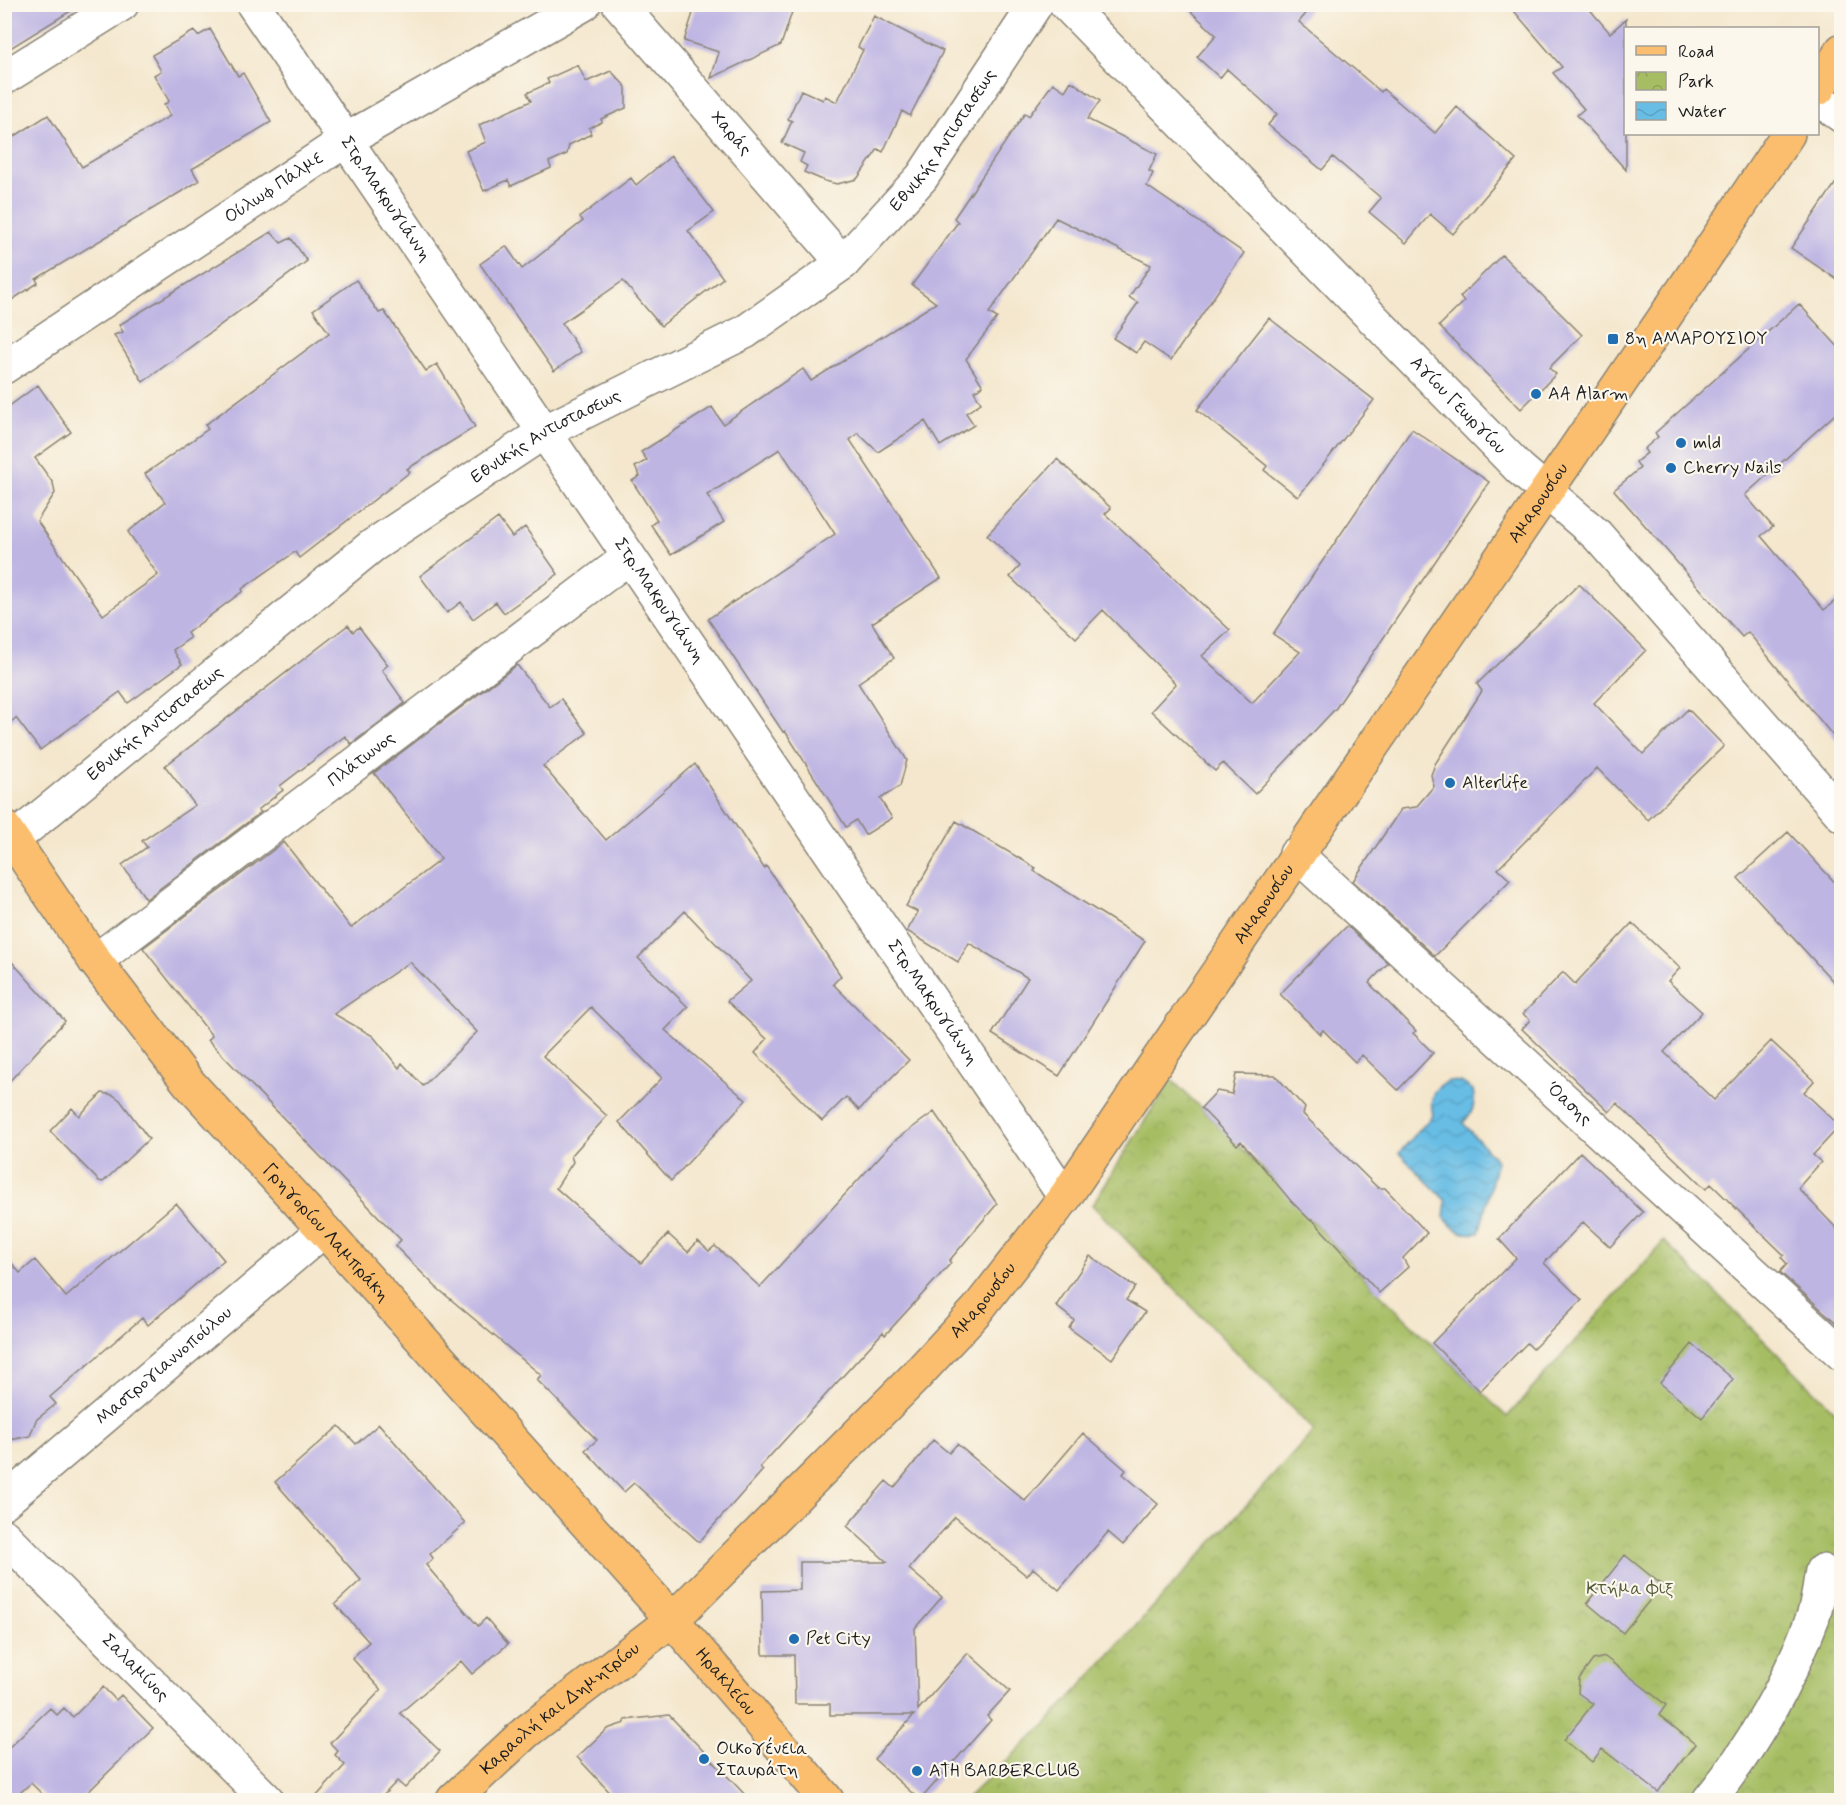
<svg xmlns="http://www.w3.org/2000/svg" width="1846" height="1805" font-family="Mynerve,sans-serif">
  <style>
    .park { fill: url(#park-crowns); stroke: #616c40; stroke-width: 1.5 }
    .water { fill: url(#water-waves); stroke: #426c80; stroke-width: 1.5 }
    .building { fill: #beb5e3; fill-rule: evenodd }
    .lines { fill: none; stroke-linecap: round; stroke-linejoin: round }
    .minor-casing { stroke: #888274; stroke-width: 36 }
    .major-casing { stroke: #888274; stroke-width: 36 }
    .minor { stroke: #fff; stroke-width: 33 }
    .major { stroke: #fabe6e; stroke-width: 33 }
    .poi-dot { fill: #1f6fb2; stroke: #fbf7ec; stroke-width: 2 }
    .labels { text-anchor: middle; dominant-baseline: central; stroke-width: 4.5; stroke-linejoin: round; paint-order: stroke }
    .street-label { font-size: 18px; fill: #1c1c1c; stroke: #fbf7ec }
    .poi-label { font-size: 18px; fill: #1c1c1c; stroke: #fbf7ec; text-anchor: start }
    .park-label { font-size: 18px; fill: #535c38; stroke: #fbf7ec }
  </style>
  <defs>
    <pattern id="park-crowns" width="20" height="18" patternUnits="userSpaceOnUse" patternTransform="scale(1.5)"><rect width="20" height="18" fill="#a6bd63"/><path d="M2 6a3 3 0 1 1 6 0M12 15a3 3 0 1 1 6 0" fill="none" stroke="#8ea255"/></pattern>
    <pattern id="water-waves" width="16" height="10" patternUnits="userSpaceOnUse" patternTransform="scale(1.5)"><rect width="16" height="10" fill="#68bde5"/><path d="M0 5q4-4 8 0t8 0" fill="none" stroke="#5aa2c4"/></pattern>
  </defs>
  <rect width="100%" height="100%" fill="#fbf7ec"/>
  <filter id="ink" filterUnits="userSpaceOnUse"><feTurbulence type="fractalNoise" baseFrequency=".0167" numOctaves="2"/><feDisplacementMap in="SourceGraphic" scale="12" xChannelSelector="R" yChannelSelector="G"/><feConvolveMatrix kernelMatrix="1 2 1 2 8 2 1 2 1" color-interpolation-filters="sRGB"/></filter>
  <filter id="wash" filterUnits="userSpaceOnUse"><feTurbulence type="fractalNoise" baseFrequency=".008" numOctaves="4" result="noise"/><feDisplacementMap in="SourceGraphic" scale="24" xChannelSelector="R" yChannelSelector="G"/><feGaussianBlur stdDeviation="1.35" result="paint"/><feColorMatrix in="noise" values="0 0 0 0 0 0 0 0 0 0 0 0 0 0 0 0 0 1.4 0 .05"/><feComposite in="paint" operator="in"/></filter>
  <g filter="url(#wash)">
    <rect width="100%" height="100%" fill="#f4e7cd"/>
    <path class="park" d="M1171,1079L1275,1181L1379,1293L1507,1417L1664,1241L1841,1417V1800H965L1047,1723L1314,1431L1092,1205Z"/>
    <path class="water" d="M1449,1081L1461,1082L1473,1090C1476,1105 1473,1112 1463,1123L1497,1161L1479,1233C1461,1235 1455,1231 1444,1217L1446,1201L1399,1153L1433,1115C1429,1099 1432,1087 1449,1081Z"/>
    <g id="blocks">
      <path class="building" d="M4,4H82L4,52Z
        M696,4H771L792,12L781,45L711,78L719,52L684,41Z
        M1183,4H1314L1299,22L1381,92L1383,89L1435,133L1457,107L1516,160L1453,234L1430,214L1406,243L1369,212L1381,198L1333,157L1322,170L1268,125L1277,114L1227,69L1220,78L1197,57L1216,35Z
        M1508,4H1585L1610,33L1626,19V170L1577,115L1584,109L1553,73L1562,67Z
        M874,16L943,51L910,116L902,111L883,152L878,149L857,179L837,184L825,181L804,172L807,166L800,162L804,153L782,143L792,121L788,119L801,90L823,100L825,96L837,102L863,50L858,47Z
        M210,29L238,76L243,73L271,122L197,166L192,169L199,181L36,279L38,283L4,305V143L48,115L82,167L170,116L164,105L169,101L154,75L161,71L152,55L194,31L198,36Z
        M578,65L586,82L611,71L626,87V108L601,119L602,122L589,128L591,134L569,145L567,154L549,162L551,168L511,186L508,180L484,191L466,151L486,142L479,125L531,101L527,93L549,83L547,79Z
        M1071,81L1100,101L1087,119L1157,154L1149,171L1153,173L1147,186L1244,253L1171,360L1144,342L1136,353L1113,338L1138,303L1129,297L1151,265L1056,218L989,313L997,318L966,359L983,386L974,391L981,403L966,413L974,425L940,446L925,421L878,452L858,433L850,440L941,578L872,623L894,658L858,683L907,760L900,786L880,799L892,818L865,835L856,820L846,827L785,731L783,732L708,619L835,534L780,449L707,495L724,522L671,555L651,525L657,520L632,481L640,476L635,467L647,460L641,452L712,407L723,424L803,369L811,381L936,303L912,285L958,222L954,218L1025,113L1029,116L1053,83L1065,91Z
        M671,156L714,212L688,231L723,278L661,326L623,281L562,323L581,352L554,371L480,264L506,246L522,269L583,221L580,217L631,178L636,185Z
        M1842,174V283L1791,248Z
        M271,232L281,243L291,238L307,261L143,382L114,335L123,332L119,325Z
        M1502,255L1582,335L1549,368L1556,374L1521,409L1439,326L1464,302L1460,297Z
        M356,280L379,313L384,311L426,371L437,364L475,427L407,469L410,472L299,558L295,552L242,589L243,591L187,633L190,638L173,650L182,664L128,703L120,692L40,750L16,718L4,727V410L38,385L71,432L35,458L53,483L55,493L37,521L103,615L158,575L128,532L165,502L145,474L208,429L205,425L329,333L313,310Z
        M1799,304L1842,351V408L1745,495L1773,527L1761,536L1824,610L1842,595V747L1748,632L1742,637L1614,490L1640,468L1636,462L1647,453L1644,449L1658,437L1655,433Z
        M1269,318L1374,400L1298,497L1264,470L1267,466L1197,410Z
        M1412,429L1489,482L1336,708L1255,794L1223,763L1215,771L1151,711L1176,684L1103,610L1076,638L1010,577L1020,566L987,535L1057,459L1111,508L1105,514L1230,630L1202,656L1252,703L1300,652L1273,634Z
        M498,518L512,537L525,527L558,574L504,613L496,602L473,619L461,602L447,613L420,576Z
        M1579,584L1646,650L1594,703L1643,754L1688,709L1724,746L1648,820L1597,768L1498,869L1510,880L1435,956L1353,881L1401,809L1416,807L1434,786L1431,775L1435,764L1482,691L1477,684Z
        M348,625L353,632L359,627L388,665L382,670L405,703L351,744L345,736L280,786L283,790L258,810L261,812L146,899L122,865L147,847L142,841L195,805L165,766Z
        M517,665L550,707L561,699L587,733L543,766L606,840L695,764L764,868L766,866L841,976L833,984L909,1060L859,1110L846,1097L822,1121L755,1053L767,1039L727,1001L751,981L685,911L638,958L688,1007L665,1030L746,1100L671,1181L619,1122L662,1078L591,1007L543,1056L607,1116L571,1156L573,1162L556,1188L641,1263L668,1234L688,1252L698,1241L709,1251L715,1246L760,1287L894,1141L934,1112L997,1204L949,1261L951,1263L885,1335L883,1332L760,1467L763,1470L699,1542L634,1483L624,1492L585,1450L597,1440L537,1380L541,1375L436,1287L395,1246L401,1240L208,1040L212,1036L143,948L284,842L351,928L441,859L374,773ZM410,962L477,1032L423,1086L402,1063L399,1068L373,1036L334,1014Z
        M956,821L1036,868L1034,871L1145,941L1059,1076L992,1034L1028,978L969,943L958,962L907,931L918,912L906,906Z
        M1788,832L1842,890V991L1738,878Z
        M1632,923L1680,968L1668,981L1702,1012L1664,1052L1714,1100L1771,1041L1814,1081L1804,1092L1840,1126L1813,1155L1821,1162L1798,1188L1842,1234V1328L1780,1272L1787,1264L1781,1257L1784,1255L1711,1184L1706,1189L1617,1103L1609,1112L1522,1029L1530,1020L1523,1014L1563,972L1575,984Z
        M1347,926L1388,963L1369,983L1416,1031L1413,1033L1433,1053L1398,1090L1362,1055L1355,1062L1323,1030L1320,1034L1280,994Z
        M4,953L65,1021L4,1087Z
        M1236,1074L1275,1075L1305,1108L1303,1114L1378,1188H1385L1427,1233L1403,1258L1408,1267L1379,1293L1312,1219L1310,1220L1291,1201L1241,1141L1237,1145L1201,1108L1217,1091L1232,1094Z
        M102,1093L113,1095L120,1100L149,1139L103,1182L99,1181L50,1131L72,1108L79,1116Z
        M1580,1152L1643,1212L1610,1247L1583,1222L1544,1263L1582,1300L1533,1349L1527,1343L1480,1391L1432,1343L1516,1258L1499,1239Z
        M176,1203L224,1260L148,1325L142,1318L50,1397L56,1404L36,1420L30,1436L4,1441V1254L20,1273L35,1260L66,1297Z
        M1090,1256L1135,1287L1126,1300L1145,1312L1112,1359L1069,1328L1074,1320L1056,1306Z
        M1692,1344L1733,1379L1702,1418L1660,1383Z
        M379,1424L465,1523L430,1554L433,1558L426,1565L478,1626L486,1618L508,1644L472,1674L461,1661L400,1713L440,1751L405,1788L397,1781L379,1800H313L345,1765L335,1755L338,1751L330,1743L381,1690L352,1658L369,1642L335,1604L361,1580L275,1482L339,1426L356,1444Z
        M1083,1433L1126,1470L1123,1474L1158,1504L1123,1545L1108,1532L1059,1590L1033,1568L1027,1576L955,1517L909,1569L942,1597L915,1628L918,1710L968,1653L1010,1691L987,1716L991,1720L920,1800L874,1759L914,1715H830V1704H795L794,1655H763L762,1591L800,1590V1562H887L847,1526L886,1481L894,1488L933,1440L949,1453L957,1444L1025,1501Z
        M1625,1555L1662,1585L1623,1633L1587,1603Z
        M1605,1657L1666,1705L1659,1715L1695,1744L1658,1792L1602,1749L1592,1762L1564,1740L1593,1704L1578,1693L1579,1679L1593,1660Z
        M103,1687L116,1700L121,1695L153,1728L80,1800H48L31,1783L12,1800H4V1752L50,1708L57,1715L64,1708L73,1717Z
        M669,1715L750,1800H617L577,1757L607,1729L625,1723V1720Z"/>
    </g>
  </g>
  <g filter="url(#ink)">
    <use href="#blocks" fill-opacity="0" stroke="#888274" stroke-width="1.5"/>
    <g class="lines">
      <defs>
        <g id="minor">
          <path id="s1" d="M253,4L1065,1197"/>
          <path id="s2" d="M619,4L843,263"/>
          <path id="s3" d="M1066,4L1520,469L1597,535L1842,815"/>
          <path d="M4,78L122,4"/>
          <path d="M1818,99L1842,116"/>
          <path id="s4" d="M4,367L346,140L584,4"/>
          <path id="s5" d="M4,847L372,546L544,432L745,332L843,263L922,177L1036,4"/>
          <path id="s6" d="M1296,854L1842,1354"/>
          <path id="s7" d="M95,961L629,557"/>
          <path id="s8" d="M4,1502L324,1230"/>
          <path id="s9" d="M4,1536L267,1800"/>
          <path d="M1709,1800C1753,1747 1789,1681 1813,1617C1818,1603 1819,1586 1822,1571"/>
        </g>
        <g id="major">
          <path d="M1818,89L1842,50"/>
          <path id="s10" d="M4,827L95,961L188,1082L324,1230L654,1599L827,1800"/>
          <path id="s11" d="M453,1800L526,1732L672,1620L914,1378L977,1310L1065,1197C1305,842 1550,490 1788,134"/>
        </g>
      </defs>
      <use href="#minor" class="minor-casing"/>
      <use href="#major" class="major-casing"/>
      <use href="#minor" class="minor"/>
      <use href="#major" class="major"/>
    </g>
  </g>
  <g class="poi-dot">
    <rect x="1607" y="333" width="12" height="12" rx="3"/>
    <circle cx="1536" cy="394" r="6"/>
    <circle cx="1681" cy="443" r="6"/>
    <circle cx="1671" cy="468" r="6"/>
    <circle cx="1450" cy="783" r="6"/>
    <circle cx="794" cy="1639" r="6"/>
    <circle cx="704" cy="1759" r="6"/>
    <circle cx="917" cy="1771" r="6"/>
  </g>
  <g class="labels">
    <g class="street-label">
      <text stroke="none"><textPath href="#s2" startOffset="171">Χαράς</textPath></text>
      <text stroke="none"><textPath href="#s5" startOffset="1185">Εθνικής Αντιστασεως</textPath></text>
      <text stroke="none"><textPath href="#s4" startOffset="324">Ούλωφ Πάλμε</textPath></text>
      <text stroke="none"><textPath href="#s1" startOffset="236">Στρ.Μακρυγιάννη</textPath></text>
      <text stroke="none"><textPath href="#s3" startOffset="561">Αγίου Γεωργίου</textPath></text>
      <text stroke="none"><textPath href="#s5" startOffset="681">Εθνικής Αντιστασεως</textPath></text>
      <text stroke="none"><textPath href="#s11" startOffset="1702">Αμαρουσίου</textPath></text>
      <text stroke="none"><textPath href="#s1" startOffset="722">Στρ.Μακρυγιάννη</textPath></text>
      <text stroke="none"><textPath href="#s5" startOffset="195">Εθνικής Αντιστασεως</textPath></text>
      <text stroke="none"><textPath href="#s7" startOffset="334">Πλάτωνος</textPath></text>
      <text stroke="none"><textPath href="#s11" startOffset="1216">Αμαρουσίου</textPath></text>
      <text stroke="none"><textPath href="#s1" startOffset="1208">Στρ.Μακρυγιάννη</textPath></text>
      <text stroke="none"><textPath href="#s6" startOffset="370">Όασης</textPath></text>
      <text stroke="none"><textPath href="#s10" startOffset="519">Γρηγορίου Λαμπράκη</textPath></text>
      <text stroke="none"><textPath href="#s11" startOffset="730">Αμαρουσίου</textPath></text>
      <text stroke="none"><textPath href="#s8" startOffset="210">Μαστρογιαννοπούλου</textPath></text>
      <text stroke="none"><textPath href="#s9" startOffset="186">Σαλαμίνος</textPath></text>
      <text stroke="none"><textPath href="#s10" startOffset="1120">Ηρακλείου</textPath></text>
      <text stroke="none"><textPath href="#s11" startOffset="141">Καραολή και Δημητρίου</textPath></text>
    </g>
    <g class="poi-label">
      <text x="1625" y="339">8η ΑΜΑΡΟΥΣΙΟΥ</text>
      <text x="1548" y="394">AA Alarm</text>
      <text x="1693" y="443">mld</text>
      <text x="1683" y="468">Cherry Nails</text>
      <text x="1462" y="783">Alterlife</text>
      <text x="806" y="1639">Pet City</text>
      <text x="716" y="1749">Οικογένεια<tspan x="716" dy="21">Σταυράτη</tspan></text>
      <text x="929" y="1771">ATH BARBERCLUB</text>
    </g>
    <g class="park-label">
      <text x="1630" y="1589">Κτήμα Φιξ</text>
    </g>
  </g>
  <rect width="1846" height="1805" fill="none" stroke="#fbf7ec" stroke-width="24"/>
  <rect x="1624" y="27" width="195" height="108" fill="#fbf7ec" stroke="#a29f99" stroke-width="1.5"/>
  <rect x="1636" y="46" width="30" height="9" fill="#fabe6e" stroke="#a29f99" stroke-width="1.5"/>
  <text x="1678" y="57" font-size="18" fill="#1c1c1c">Road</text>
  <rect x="1636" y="72" width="30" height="18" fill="url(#park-crowns)" stroke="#a29f99" stroke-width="1.5"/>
  <text x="1678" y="87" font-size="18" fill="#1c1c1c">Park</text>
  <rect x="1636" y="102" width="30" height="18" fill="url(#water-waves)" stroke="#a29f99" stroke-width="1.5"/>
  <text x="1678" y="117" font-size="18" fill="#1c1c1c">Water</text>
</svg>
